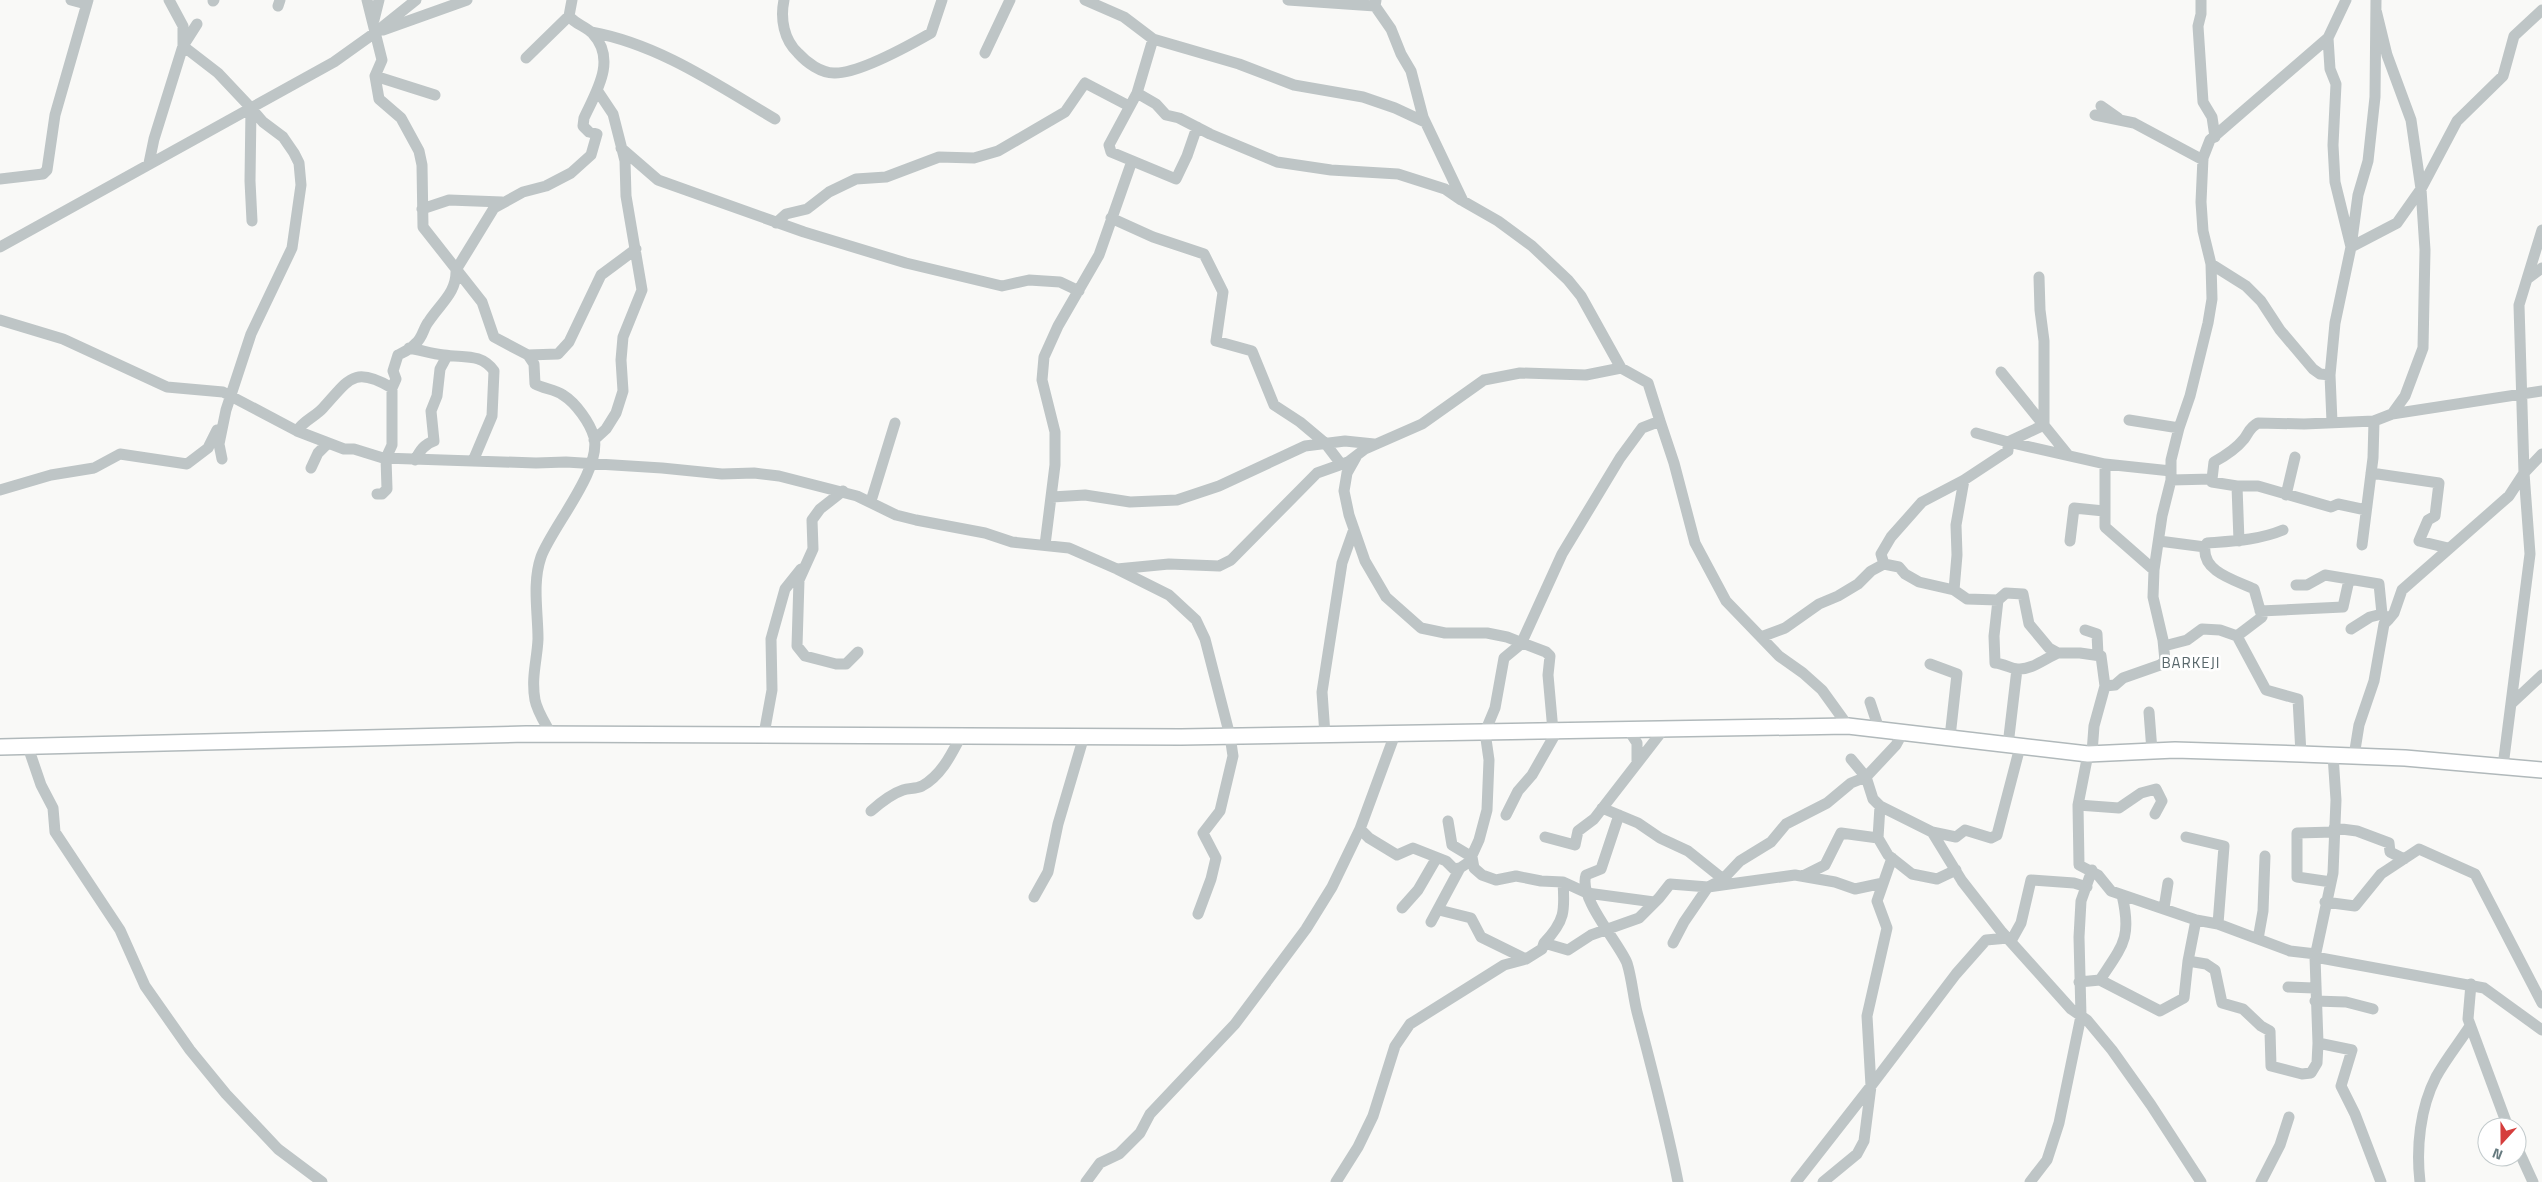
<svg xmlns="http://www.w3.org/2000/svg" width="2542" height="1182" font-family="'Titillium Web',sans-serif">
  <style>
    .lines { fill: none; stroke-linecap: round; stroke-linejoin: round }
    .secondary-casing { stroke: #b1b9bb; stroke-width: 18 }
    .street { stroke: #bec5c6; stroke-width: 11 }
    .secondary { stroke: #fff; stroke-width: 15 }
    .labels { text-anchor: middle; dominant-baseline: central; stroke-width: 5; stroke-linejoin: round; paint-order: stroke }
    .quarter-label { font-size: 15px; letter-spacing: 1px; fill: #58676b; stroke: #fff }
  </style>
  <rect width="100%" height="100%" fill="#f9f9f7"/>
  <g class="lines">
    <defs>
      <path id="secondary" d="M0,747L526,734L1181,737L1848,726L2088,754L2175,750L2301,754L2405,758L2542,770"/>
    </defs>
    <use href="#secondary" class="secondary-casing"/>
    <path class="street" d="M71,0L86,4
      M367,0L382,60L375,76L379,99L401,118L419,151L422,165L423,227L482,302L494,337L528,355L534,364L535,384C544,389 555,389 563,395C576,403 590,423 594,437C602,470 552,527 541,557C532,583 538,612 538,639C537,661 531,677 535,700C537,711 545,723 551,734
      M572,0L569,16C576,25 586,26 593,34C617,60 596,92 584,118L583,126L589,132L597,134L591,155L571,173L546,186L523,192L494,208L456,270C457,292 441,303 429,321C423,328 423,338 415,344C411,349 404,352 398,355L393,371L396,379L392,388C353,365 349,380 323,408C315,417 304,420 297,431L344,449H354L383,458L536,463L566,462L662,468L722,474L754,473L779,476L857,496L896,515L916,520L985,533L1012,542L1069,548L1117,569L1169,564L1219,566L1231,560L1317,473L1348,462L1365,449L1422,424L1484,380L1520,373L1586,375L1621,368
      M784,0C780,19 784,40 798,53C807,63 821,73 834,73C858,74 910,45 931,33L942,0
      M1085,0L1124,17L1153,39L1239,64L1294,85L1363,97L1395,108L1425,122
      M1288,0L1375,6
      M1376,0L1375,6L1391,29L1401,54L1411,71L1423,117L1463,201L1498,221L1532,246L1568,280L1581,296L1621,368L1648,383L1660,421L1642,428L1620,458L1562,554L1521,644L1504,658L1495,708L1485,732L1489,760L1487,810L1479,840L1469,862L1460,868L1431,922
      M2201,0V14L2198,26L2203,102L2212,117L2215,137
      M2376,0L2375,97L2368,161L2358,195L2351,247L2397,223L2421,189L2457,121L2503,76L2514,36L2542,10
      M213,1L214,0
      M278,6L280,0
      M374,20L379,0
      M197,24L183,46L218,73L251,108
      M383,30L467,0
      M591,32C658,44 716,84 775,119
      M1153,39L1137,93L1109,145L1111,152L1176,179L1187,156L1197,127
      M985,53L1010,0
      M526,58L569,16
      M375,76L435,95
      M1137,93L1156,104L1166,115L1179,118L1210,134L1277,162L1331,170L1398,174L1445,189L1461,200
      M2101,106L2118,118
      M2095,115L2134,123L2203,160
      M621,148L658,180L804,232L906,263L1002,286L1029,280L1060,282L1079,291
      M149,163L154,139L183,46V26L169,0
      M0,179L43,174L47,170L55,115L88,0
      M422,209L449,200L502,202
      M1111,218L1153,237L1204,254L1223,292L1216,341L1252,351L1274,405L1300,422L1325,443L1341,464
      M776,223L786,214L807,209L829,192L856,179L886,177L939,157L974,158L998,151L1065,112L1085,83L1129,106
      M0,247L334,62L376,32L416,0
      M2211,264L2246,286L2261,301L2280,330L2313,369L2320,374L2330,375
      M2527,279L2542,268
      M0,320L63,339L167,387L223,392L297,431
      M409,348C421,350 432,354 444,355C464,358 481,353 494,371L492,416L473,461
      M528,355L558,354L569,342L601,275L636,249
      M2001,372L2068,455
      M2392,414L2542,391
      M2129,420L2179,428
      M1660,421L1674,463L1695,543L1726,601L1779,656L1803,673L1822,690L1848,726
      M2332,422L2330,375L2335,323L2351,247L2335,182L2333,145L2336,84L2330,69L2328,38L2346,0
      M1976,433L2008,442L2044,425V341L2040,310L2039,277
      M594,440L606,429L616,413L623,391L621,360L623,337L642,290L626,196L625,161L613,114L597,90
      M1356,457L1347,473L1344,491L1349,515L1365,561L1386,597L1421,628L1445,633H1487L1507,637L1546,652L1550,656L1548,675L1553,731
      M222,459L219,444L226,410L251,334L292,248L301,185L299,163L294,153L283,137L263,122L251,108L250,181L252,221
      M415,460C420,451 424,444 434,441L431,411L437,396L440,369L447,356
      M2105,464V527L2154,570
      M311,468L318,453L328,443
      M2371,473L2439,483L2435,516L2428,520L2419,541L2448,548
      M2212,479L2214,462C2225,456 2236,449 2244,439C2249,432 2250,427 2258,423L2304,424L2374,421L2392,414L2405,396L2423,348L2425,250L2421,189L2411,120L2387,55L2376,10
      M2171,480L2212,479V482L2237,486H2258L2331,507L2338,504L2366,510
      M2237,486L2239,541
      M0,490L51,475L94,468L120,454L187,464L208,448L217,430
      M843,491L820,509L812,520L813,549L799,580L797,646L805,656L836,664H846L858,652
      M377,494H382L387,489L386,458L392,445V388
      M2286,495L2295,457
      M1052,497L1085,495L1130,502L1177,500L1219,486L1305,446L1345,441L1374,444
      M871,501L895,423
      M2070,541L2074,508L2104,511
      M2159,541L2205,547L2207,543C2233,541 2259,540 2283,530
      M1045,545L1055,465V432L1042,380L1044,357L1058,326L1099,255L1132,161
      M2362,545L2373,458L2374,421
      M1117,569L1169,595L1196,620L1205,639L1230,736L1233,756L1220,811L1203,833L1216,858L1211,879L1198,914
      M2296,585H2307L2325,575L2379,584L2382,614L2389,619L2384,624L2374,681L2359,725L2354,756
      M1954,590L1957,555L1956,525L1964,480
      M1998,600L1994,636L1995,663C2005,664 2011,669 2018,669C2032,670 2046,658 2058,653
      M2260,611L2343,607L2349,580
      M2389,619L2394,613L2402,590L2509,496L2524,473L2542,454
      M2351,629L2370,617L2382,614
      M2085,630L2097,634L2098,655
      M2237,636L2266,690L2298,699L2301,754
      M1761,637L1785,628L1819,604L1838,596L1858,584L1871,571L1884,564
      M2164,646L2187,640L2202,629L2220,630L2237,636L2262,617L2254,589C2235,580 2202,572 2205,547
      M1930,664L1957,674L1950,737
      M2105,686L2115,685L2123,678L2160,665L2165,661L2163,640L2153,597L2154,570L2162,516L2171,480V460L2179,428L2190,396L2208,323L2212,299L2211,264L2203,231L2201,202L2203,158L2210,140L2328,38
      M1870,702L1879,729
      M2512,703L2542,675
      M2149,712L2152,751
      M1628,729L1637,743V761
      M764,734L772,690L771,639L785,589L801,569
      M1325,735L1322,692L1342,563L1354,529
      M2008,745L2017,669
      M28,747L41,785L53,808L55,832L120,930L145,986L190,1050L226,1094L278,1149L322,1182
      M2092,753L2094,726L2105,686L2101,656L2080,653H2058L2049,648L2029,624L2023,594L2006,593L1998,600L1967,599L1954,590L1919,582L1905,574L1899,567L1884,564L1881,554L1891,537L1922,502L1964,480L2008,451V442L2105,464L2171,471
      M2088,754L2078,805L2079,865L2098,875L2111,891L2196,920L2218,924L2290,951L2316,954
      M1851,759L1866,777L1873,799L1880,806L1932,832L1962,881L2001,931L2071,1009L2087,1020L2112,1050L2151,1105L2201,1182
      M2503,766L2530,554L2524,473L2519,305L2542,230
      M2078,805L2119,808L2141,793L2156,789L2162,801L2155,814
      M1880,806L1878,838L1888,855L1912,874L1937,879L1956,870
      M1602,808L1638,823L1660,838L1688,851L1723,879
      M871,811C880,803 891,794 903,790C909,788 916,789 922,786C942,775 952,753 962,734
      M1506,815L1518,791L1532,775L1557,731
      M1619,815L1601,869L1586,875C1578,898 1619,943 1627,963C1632,979 1633,996 1637,1012C1652,1069 1667,1125 1678,1182
      M1448,821L1452,845L1472,857L1474,868L1482,875L1496,880L1516,876L1541,881L1563,882L1587,893L1654,902
      M2334,828L2357,831L2389,843L2390,852L2404,859
      M1360,829L1369,838L1397,855L1413,848L1446,861L1454,869L1460,868
      M1932,832L1956,837L1965,830L1991,838L1997,835L2020,747
      M1545,837L1575,845L1578,831L1594,819L1663,730
      M2186,837L2224,846L2218,924
      M1803,876L1825,865L1841,833L1878,838
      M2331,882L2297,877V833L2334,832
      M1034,897L1048,872L1058,824L1084,736
      M2325,902L2355,906L2381,874L2419,849L2475,874L2542,1003
      M1402,908L1418,890L1436,859
      M2164,908L2168,883
      M1439,910L1471,918L1481,937L1526,959L1542,949L1544,943L1568,950L1591,935L1639,918L1659,898L1670,884L1708,887L1723,879L1740,861L1771,842L1786,824L1827,803L1851,783L1866,777L1896,745L1903,732
      M2258,939L2263,911L2265,856
      M2011,941L2021,923L2031,880L2074,883L2087,887
      M1544,943C1565,921 1565,911 1563,882
      M1673,943L1684,922L1708,887L1795,875L1835,882L1855,889L1883,883
      M2315,957L2484,988L2542,1030
      M2188,961L2206,964L2215,970L2222,1003L2243,1009L2261,1026L2270,1031L2271,1066L2302,1074L2311,1073L2317,1063L2318,1043L2315,957L2333,873L2336,800L2333,755
      M2100,980C2123,945 2132,938 2122,895
      M2079,982L2100,980L2160,1011L2184,998L2188,961L2196,920
      M2471,984L2468,1019L2508,1127
      M2288,987L2314,988
      M2315,1001L2346,1002L2373,1009
      M2318,1043L2352,1050L2341,1086L2355,1114L2381,1182
      M2517,1147L2533,1182
      M1086,1182L1100,1163L1119,1154L1140,1133L1150,1114L1235,1024L1306,929L1332,887L1360,829L1395,734
      M1336,1182L1358,1147L1373,1116L1395,1046L1410,1024L1504,965L1526,959
      M1796,1182L1871,1086L1867,1016L1887,928L1877,901L1892,858
      M1823,1182L1857,1154L1864,1141L1871,1086L1956,974L1986,940L2008,938
      M2030,1182L2047,1160L2059,1123L2081,1016L2079,937L2081,901L2092,870
      M2261,1182L2280,1145L2289,1117
      M2420,1182C2416,1148 2420,1108 2436,1077C2446,1059 2459,1043 2470,1026"/>
    <use href="#secondary" class="secondary"/>
  </g>
  <g class="labels">
    <g class="quarter-label">
      <text x="2191" y="662">BARKEJI</text>
    </g>
  </g>
  <g transform="translate(2502 1142) rotate(201)"><circle r="24" fill="#ffffff" stroke="#c2cacc"/>
  <path d="M0-4L9 19L0 12L-9 19Z" fill="#d53d3c"/>
  <text y="-8" font-size="14" font-weight="bold" text-anchor="middle" fill="#667a7f">N</text>
  </g>
</svg>
